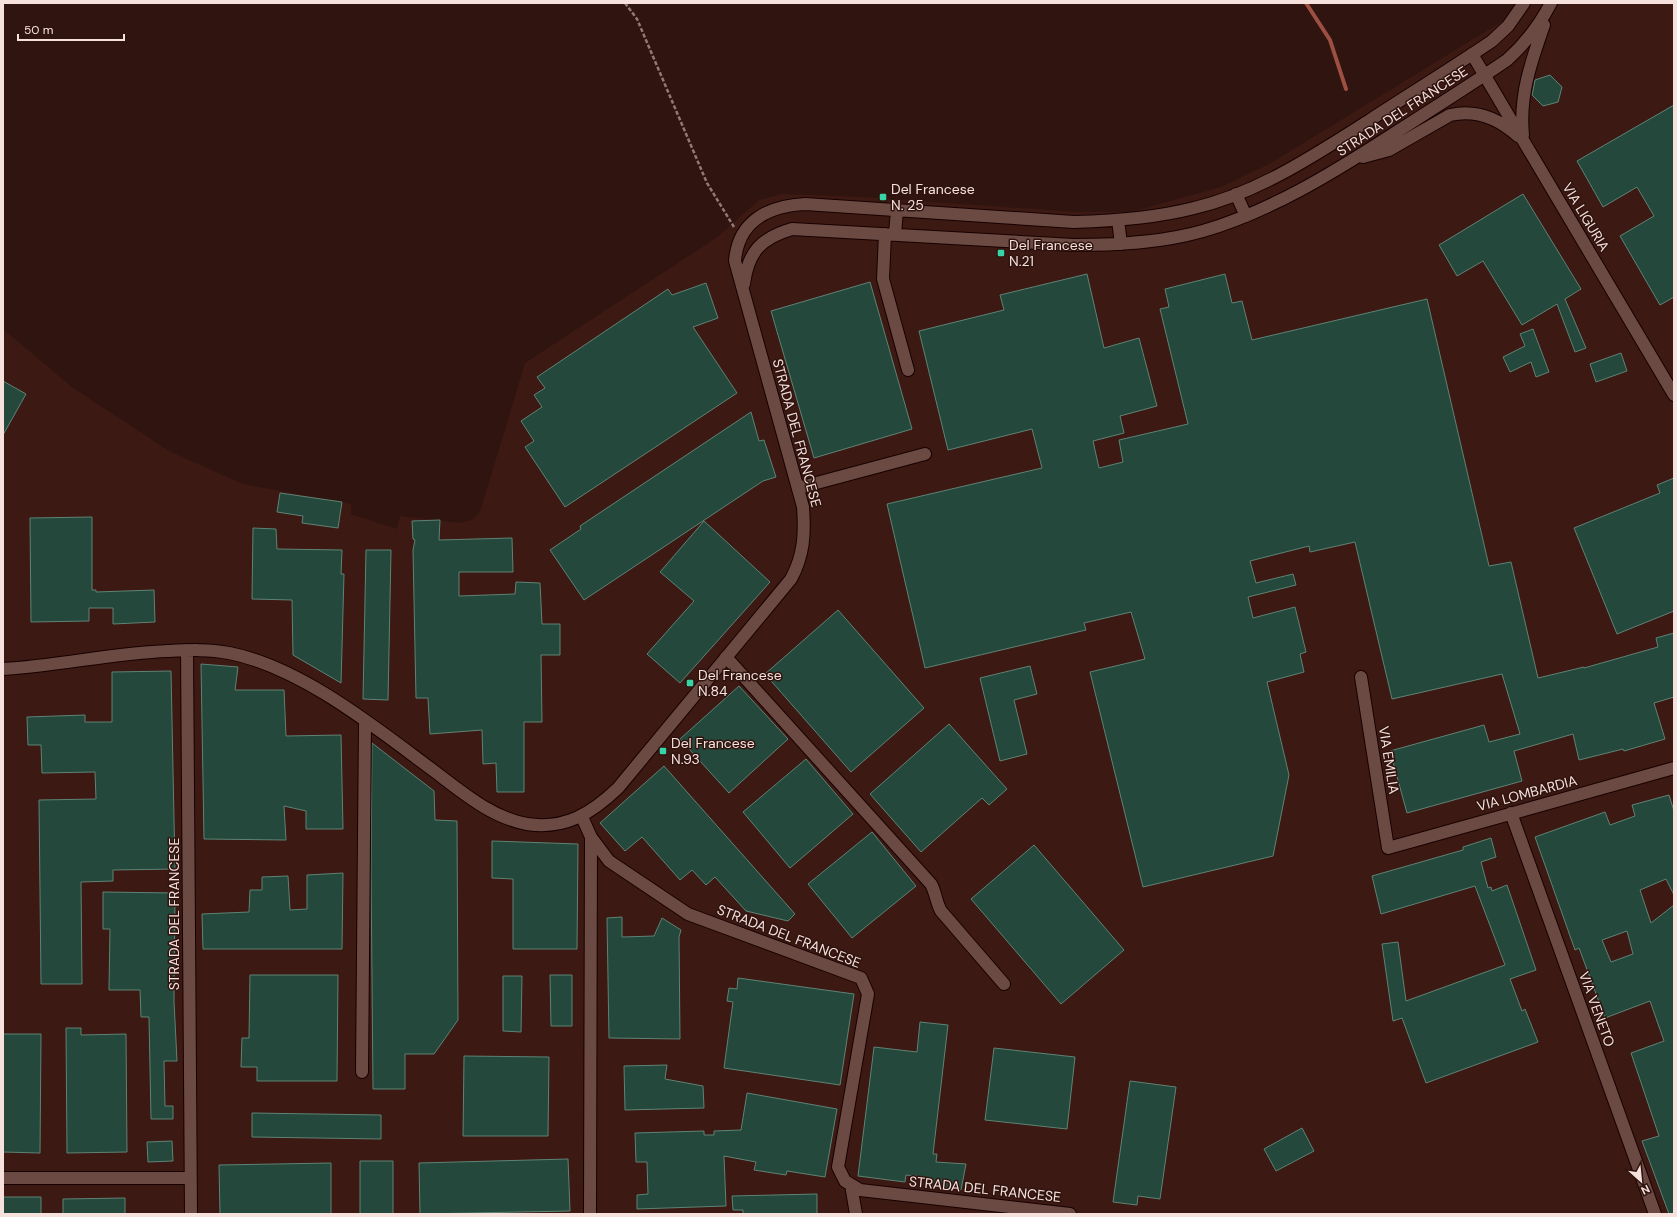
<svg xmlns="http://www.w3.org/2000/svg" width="1677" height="1217" font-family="'DM Sans',sans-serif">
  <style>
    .built { fill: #3d1913 }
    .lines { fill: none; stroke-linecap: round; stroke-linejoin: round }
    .stream { stroke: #9d4f41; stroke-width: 4 }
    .building { fill: #24483b; stroke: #5e8375; fill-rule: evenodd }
    .minor-casing { stroke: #170100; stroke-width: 14 }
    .path { stroke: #927975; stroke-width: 2.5; stroke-dasharray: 4 2; stroke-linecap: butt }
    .minor { stroke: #6b4a43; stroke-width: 12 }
    .poi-dot { fill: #36d4a7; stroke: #30140f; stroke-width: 1.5 }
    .labels { text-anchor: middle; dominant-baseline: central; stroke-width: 3; stroke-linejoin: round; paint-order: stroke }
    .street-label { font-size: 14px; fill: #f6e1dd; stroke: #30140f }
    .poi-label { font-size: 14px; fill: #f6e1dd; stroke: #30140f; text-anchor: start }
  </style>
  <rect width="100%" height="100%" fill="#30140f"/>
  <path class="built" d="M1532,3H1674V1214H3V329L72,387L169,451L243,484L351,504V514L397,529L400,516L460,523L472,520L480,512L525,363L716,238L759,200L782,194L862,197L1075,212H1131L1221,187L1271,163Z"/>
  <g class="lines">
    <path class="stream" d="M1306,3L1330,40L1346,89"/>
  </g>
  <path class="building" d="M1550,75L1562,87L1558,102L1543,106L1532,95L1533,91L1535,80Z
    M1674,105V297L1660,305L1620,236L1654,216L1637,187L1603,207L1577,161Z
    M1523,194L1581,289L1565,299L1586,348L1575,352L1557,304L1522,325L1483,261L1457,276L1439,245Z
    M1087,274L1104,348L1139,338L1157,406L1120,416L1124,433L1093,441L1099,468L1123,462L1119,440L1188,424L1160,309L1169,307L1165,289L1225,274L1232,303L1242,301L1252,340L1427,299L1489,566L1511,562L1538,678L1584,667V668L1658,647L1656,638L1674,633V697L1654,703L1665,739L1624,751L1623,749L1579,760L1573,734L1514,751L1522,781L1407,813L1390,751L1484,725L1489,742L1520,734L1502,674L1392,699L1355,542L1310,552L1309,546L1250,561L1256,583L1293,574L1296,585L1248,597L1253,618L1295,607L1306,652L1300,654L1304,672L1267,682L1289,775L1273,856L1143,887L1090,672L1145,659L1131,612L1084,623L1086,630L925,668L887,504L1042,468L1032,429L948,450L919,331L1004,310L1000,295Z
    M870,282L912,429L814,458L771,311Z
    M706,283L718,318L693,327L737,393L565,507L525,447L534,441L521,421L542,407L534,395L545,388L537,377L668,289L672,295Z
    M1533,329L1549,372L1536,377L1531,362L1510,372L1503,357L1525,346L1520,334Z
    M1621,353L1627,371L1596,382L1590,364Z
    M3,381L26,394L3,435Z
    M751,412L759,441L764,440L776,477L763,481L584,600L550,550L581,529L580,526Z
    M1674,478V611L1617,634L1574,528L1660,493L1657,485Z
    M280,493L342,502L338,528L302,523L303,516L277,512Z
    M92,517V590H96V592L154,590L155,622L113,624V608H89V621L31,622L30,518Z
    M440,520L439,540L512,538L513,572H459V596L515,594L516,582L540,583L542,624H560V655H541L542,722H524V792H497L496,763L483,764L482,730L430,734L428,698H416L413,550L415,540L413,539L412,521Z
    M704,521L770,582L680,683L647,654L694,601L660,572Z
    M253,528L276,529L277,549L342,550L341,574H344L341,683L293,655L292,600L252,599Z
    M366,550H391L388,700L363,699Z
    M838,610L924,708L851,772L765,674Z
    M201,664L238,667L235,690H284L286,736L341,735L343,829H306V811L284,806L286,840L204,839Z
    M1030,666L1037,694L1014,700L1027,754L1000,761L980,678Z
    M171,671L175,869L113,870V881L81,882L82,984H41L39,800L96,799L95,772L42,773L41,745H28L27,717L85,715V722H112V672Z
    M739,686L788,739L729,793L680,739Z
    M949,724L1007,789L989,805L982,798L921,852L870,794Z
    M372,743L434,791L435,820L457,821L458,1020L434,1054H405V1089H373L371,870Z
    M806,759L853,814L790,868L743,812Z
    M664,766L795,914L788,921L746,911L715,877L706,885L692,870L680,880L642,837L625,851L600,823Z
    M1669,795L1674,811V895L1666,879L1640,890L1651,923L1674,905V1214H1669L1642,1141L1659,1136L1631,1053L1664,1041L1650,1001L1605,1018L1579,948L1575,950L1535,837L1605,812L1610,825L1635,816L1632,805ZM1627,931L1633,954L1611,962L1602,940Z
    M872,832L916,886L852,938L808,884Z
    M1491,838L1496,857L1481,862L1488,888L1491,887L1492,891L1507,885L1536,970L1510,979L1522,1011L1525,1009L1538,1042L1426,1083L1402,1018L1393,1021L1382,944L1398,942L1406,1001L1505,965L1475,886L1381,914L1372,876L1463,850V847Z
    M492,841L578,844L577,949H513V879L492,878Z
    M1034,845L1124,950L1061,1004L971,899Z
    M343,873L342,949H203L202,914L249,912L250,890H262V877L288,876L290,910L307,909V875Z
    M103,892L175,893L174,1001L177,1061H164L165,1106H173V1119H151L149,1017H141L140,990H109L110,929H103Z
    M622,917V937L654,936L662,918L681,930L679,937L680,1039L609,1038L607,918Z
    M250,975H338L337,1081H257V1067H241L242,1038H249Z
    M550,975H572V1026H551Z
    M503,976H522L521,1032L503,1031Z
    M738,978L854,994L840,1085L724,1068L733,1002L727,1001L729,988L737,989Z
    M920,1022L948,1025L933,1154H937L936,1162L966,1164L961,1190L930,1186L931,1178L906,1175L905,1182L858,1176L874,1047L917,1052Z
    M66,1028H81V1035L126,1034L127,1152L67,1153Z
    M3,1034H41L40,1153L3,1152Z
    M994,1048L1075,1057L1067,1129L985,1120Z
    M464,1056L549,1057L548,1136H463Z
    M667,1065L665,1079L703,1086L704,1108L625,1110L624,1066Z
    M1130,1081L1176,1087L1160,1199L1138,1196L1137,1205L1113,1202Z
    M747,1093L837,1109L825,1177L787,1171L786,1175L754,1170L756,1162L724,1156L726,1206L637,1209V1195L648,1194L647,1162H636L635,1133L704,1131V1135H714V1131L741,1130Z
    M252,1113L381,1115V1139L252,1137Z
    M1302,1128L1314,1151L1276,1171L1264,1149Z
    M172,1141L173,1161L148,1162L147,1142Z
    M568,1159L570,1211L420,1214L419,1163Z
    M360,1161H393V1214H360Z
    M331,1163V1214H220L219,1165Z
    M817,1194V1214H743V1210H733L732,1196Z
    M3,1197H41V1214H3Z
    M125,1198V1214H63V1199Z"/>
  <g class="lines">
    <defs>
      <path id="minor" d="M1472,54L1674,395
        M1523,135C1519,96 1531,62 1544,25
        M1363,157L1389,150L1450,115C1476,109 1498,118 1518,136
        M1236,194L1246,216
        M1118,220L1121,244
        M885,234L883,279L908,370
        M895,234L897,210
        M744,284C748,252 761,238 792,229L1074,245C1116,245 1161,243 1203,231C1271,211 1331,174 1390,136C1429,111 1469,86 1507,60C1526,43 1539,26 1551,3
        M798,488L925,454
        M187,650L191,1214
        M726,657L931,884C936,893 936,902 941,911L1004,984
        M3,669C58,666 113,653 168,651C189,650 209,649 229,653C301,667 376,728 434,771C462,792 492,818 527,824C565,830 592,813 618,788L791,579C804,555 805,534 803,507L735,261C738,221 768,206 805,204L1074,222C1114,221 1155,218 1194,208C1258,193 1315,155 1370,120C1410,94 1452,68 1492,41L1508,26L1524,3
        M1361,677L1388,848L1674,768
        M1511,813L1655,1214
        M582,817L591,837L609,861L688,914L861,978L868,994L838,1167L845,1181L860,1190L1070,1214
        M362,1072L365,721
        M3,1178H191
        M851,1185L856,1214
        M590,1214L591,837"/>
    </defs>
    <use href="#minor" class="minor-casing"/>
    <path class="path" d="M625,3L637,19L707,183L734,227"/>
    <use href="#minor" class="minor"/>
  </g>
  <g class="poi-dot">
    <rect x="879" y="193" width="8" height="8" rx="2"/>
    <rect x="997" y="249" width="8" height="8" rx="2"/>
    <rect x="686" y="679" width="8" height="8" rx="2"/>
    <rect x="659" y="747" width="8" height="8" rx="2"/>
  </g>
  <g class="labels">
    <g class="street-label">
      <text transform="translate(1402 111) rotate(-33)">STRADA DEL FRANCESE</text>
      <text transform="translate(1586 217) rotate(59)">VIA LIGURIA</text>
      <text transform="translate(797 433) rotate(75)">STRADA DEL FRANCESE</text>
      <text transform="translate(1389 760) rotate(81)">VIA EMILIA</text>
      <text transform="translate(1527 793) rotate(-15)">VIA LOMBARDIA</text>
      <text transform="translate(174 914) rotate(-90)">STRADA DEL FRANCESE</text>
      <text transform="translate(789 936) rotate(21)">STRADA DEL FRANCESE</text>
      <text transform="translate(1597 1009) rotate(70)">VIA VENETO</text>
      <text transform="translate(985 1189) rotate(6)">STRADA DEL FRANCESE</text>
    </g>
    <g class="poi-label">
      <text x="891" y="189">Del Francese<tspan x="891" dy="16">N. 25</tspan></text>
      <text x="1009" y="245">Del Francese<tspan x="1009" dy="16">N.21</tspan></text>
      <text x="698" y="675">Del Francese<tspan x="698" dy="16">N.84</tspan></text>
      <text x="671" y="743">Del Francese<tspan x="671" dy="16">N.93</tspan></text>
    </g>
  </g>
  <rect width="1677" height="1217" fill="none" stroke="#f6e1dd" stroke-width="8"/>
  <g transform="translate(1641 1181) rotate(153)" stroke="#30140f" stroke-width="3" paint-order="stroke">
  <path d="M0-3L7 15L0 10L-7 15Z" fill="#f6e1dd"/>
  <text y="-6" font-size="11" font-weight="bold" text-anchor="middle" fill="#f6e1dd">N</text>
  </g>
  <path d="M18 34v6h106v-6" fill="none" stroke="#f6e1dd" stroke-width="2"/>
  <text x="24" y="34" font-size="12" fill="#f6e1dd" stroke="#30140f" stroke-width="3" paint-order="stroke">50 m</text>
</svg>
